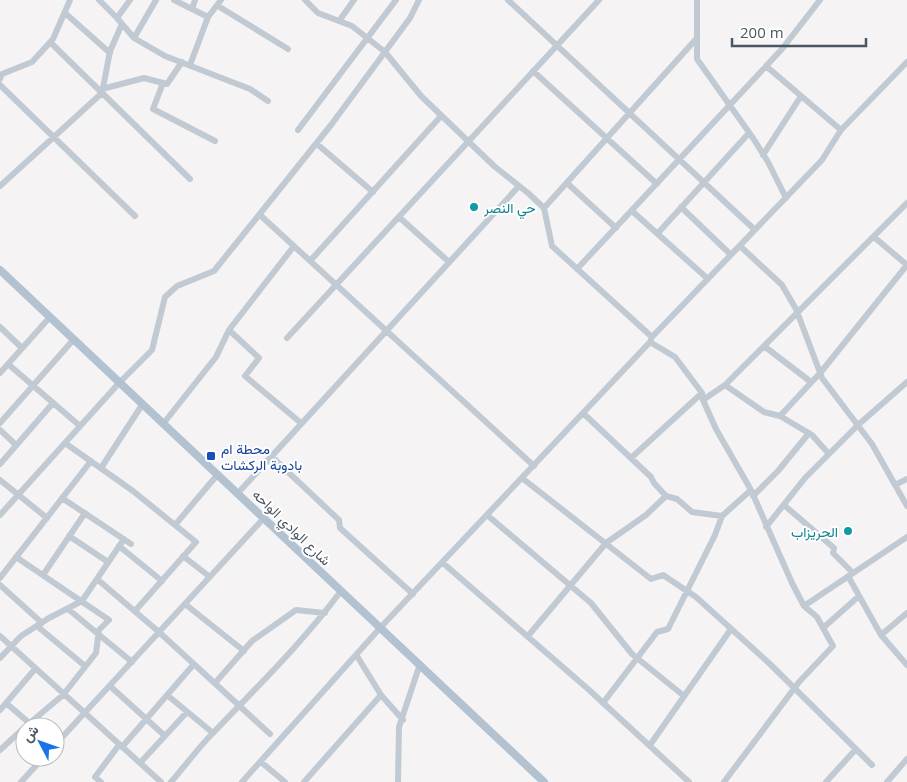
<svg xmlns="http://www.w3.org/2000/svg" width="907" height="782" font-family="'Open Sans',Vazirmatn,sans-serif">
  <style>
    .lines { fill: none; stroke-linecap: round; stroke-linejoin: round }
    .minor { stroke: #c1cad2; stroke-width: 6 }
    .major { stroke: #b3c2d1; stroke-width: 8 }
    .culture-dot { fill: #0f9aa8; stroke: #fff; stroke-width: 2 }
    .transit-dot { fill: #1a4fb4; stroke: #fff; stroke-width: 2 }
    .labels { text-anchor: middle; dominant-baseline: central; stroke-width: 4; stroke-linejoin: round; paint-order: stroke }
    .culture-label { font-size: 14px; fill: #0d838f; stroke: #fff; text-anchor: start }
    .transit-label { font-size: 14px; fill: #164399; stroke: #fff; text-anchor: start }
    .street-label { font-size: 14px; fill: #4a5661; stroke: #fff }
  </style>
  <rect width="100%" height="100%" fill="#f5f3f3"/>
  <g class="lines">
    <path class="minor" d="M99,0L117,18L134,38L165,56L250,89L268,101
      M174,0L208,17
      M305,0L318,13L352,26L385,52L421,96L494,166L528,193L544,208L552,246L652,337
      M508,0L755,230
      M697,0V59L753,138L768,162L786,198
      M218,6L288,49
      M192,9L195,0
      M65,13L110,53
      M117,18L130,0
      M339,21L354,0
      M134,38L156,0
      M50,42L190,179
      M190,65L208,17L221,0
      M766,66L841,130
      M533,71L657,184
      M0,79L2,74L32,62L53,39L70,0
      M163,83L153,109L215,141
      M0,85L135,216
      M102,89L144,78L167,84L182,62
      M298,130L396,0
      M317,144L373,192
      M763,155L801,96
      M567,183L616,228
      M0,186L102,93L110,51L122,24
      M681,207L731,255
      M544,208L697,38
      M632,211L708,279
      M260,215L534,466
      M399,217L449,262
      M658,233L749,133
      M874,237L907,265
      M740,246L782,285L796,309L822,378L872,444L907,506
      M310,261L441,116
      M577,269L782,49L820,0
      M0,327L22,348
      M229,330L259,358L245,376L301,423
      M287,338L599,0
      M650,342L675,357L702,393L703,400L716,429L751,490L792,583L804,606L817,617L833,646L799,682L724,782
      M764,346L811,382
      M8,364L80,426
      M0,373L50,317
      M725,385L764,412L780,416L821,372L907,265
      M703,400L725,385L907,203
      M780,416L812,435L829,454
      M0,423L74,339
      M163,424L216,357L229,330L294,246
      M0,430L16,445
      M65,443L133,491L196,542L135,611
      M271,456L339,520L340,528L413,594
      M631,458L702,393
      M0,464L53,403
      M101,468L142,405
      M522,478L651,579L663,575L696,597L770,664L872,765
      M0,480L47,518
      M895,485L907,479
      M238,493L519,186
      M666,496L677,499L692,512L722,516
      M753,496L778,471L809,433
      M62,498L131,544
      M784,505L834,548L833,553L853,573
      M0,515L119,383L152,350L165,297L177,286L214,271L331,125L410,18L419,0
      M487,515L591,603L632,654L684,696
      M175,525L218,474
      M766,527L805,478L858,425L907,382
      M69,536L108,562
      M119,546L162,581
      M183,556L210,577
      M16,557L109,620L99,630L96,653L63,695L25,727
      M443,563L588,689L689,782
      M43,575L85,513
      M848,576L881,635L907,665
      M0,578L91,461
      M97,579L159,632L270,734
      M0,585L42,623
      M185,604L244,651
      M804,606L907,537
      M68,609L132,662
      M37,626L85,666
      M823,628L859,596
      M881,635L907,613
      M0,636L161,782
      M528,636L606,543L646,515L666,496L654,483L651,477L583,413
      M357,656L381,695L403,720
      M0,658L21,636L49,618L82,601L124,539
      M215,683L252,641L296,610L325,613
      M110,686L165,736
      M167,695L213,733
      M6,703L34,727
      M603,703L657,632L668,629L715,535L722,516L751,490
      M0,710L35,669
      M55,745L264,518
      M650,745L731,629
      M122,747L194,664
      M0,750L25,727
      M261,762L285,782
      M140,763L187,712
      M21,782L44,757
      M101,782L95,777L119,745
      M171,782C185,766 198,748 213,733C257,687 303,642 341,591
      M242,782L380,628L650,342L652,337L822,160L841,130L907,62
      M304,782L381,695
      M398,782L399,727L420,664
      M826,782L856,749
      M887,782L907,759"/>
    <path class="major" d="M0,270L544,782"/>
  </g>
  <g class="culture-dot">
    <circle cx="474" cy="207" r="5"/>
    <circle cx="848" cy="531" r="5"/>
  </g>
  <rect class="transit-dot" x="206" y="451" width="10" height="10" rx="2.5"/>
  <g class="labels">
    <g class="culture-label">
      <text x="484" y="207">حي النصر</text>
      <text x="838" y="531" text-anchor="end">الحريزاب</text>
    </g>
    <g class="transit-label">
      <text x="221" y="448">محطة ام<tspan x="221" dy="16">بادوبة الركشات</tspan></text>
    </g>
    <g class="street-label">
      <text transform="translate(292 527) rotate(44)">شارع الوادي الواحه</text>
    </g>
  </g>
  <g transform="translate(40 742) rotate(311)"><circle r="24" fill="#ffffff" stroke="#b7bbc0"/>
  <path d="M0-4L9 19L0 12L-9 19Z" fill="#1a73e8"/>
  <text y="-8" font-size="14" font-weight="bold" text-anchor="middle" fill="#4a5661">ش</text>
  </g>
  <path d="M732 38v8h134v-8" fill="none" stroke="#4a5661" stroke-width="2.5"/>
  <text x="740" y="38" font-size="15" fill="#4a5661" stroke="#ffffff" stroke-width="4" paint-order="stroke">200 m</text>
</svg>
